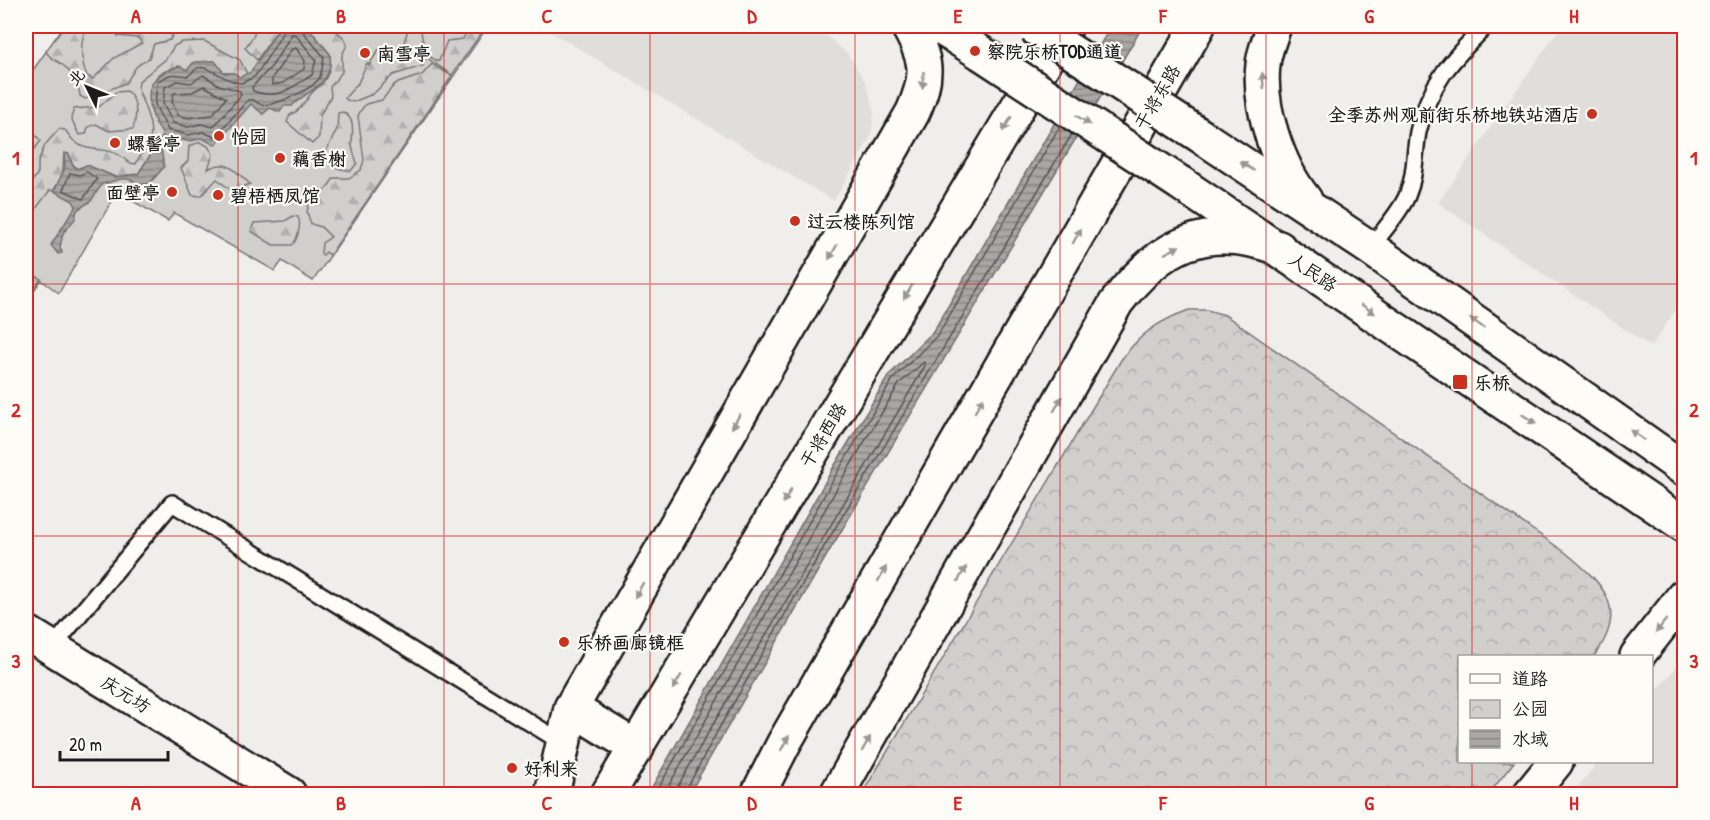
<svg xmlns="http://www.w3.org/2000/svg" width="1710" height="820" font-family="'Patrick Hand','LXGW WenKai TC',sans-serif">
  <style>
    .built { fill: #e0deda }
    .green { fill: #d0cfcc; stroke: #767674; stroke-width: 1.5 }
    .forest { fill: url(#forest-firs); stroke: #767674; stroke-width: 1.5 }
    .park { fill: url(#park-crowns); stroke: #767674; stroke-width: 1.5 }
    .water { fill: url(#water-rules); stroke: #706f6d; stroke-width: 1.5 }
    .lines { fill: none; stroke-linecap: round; stroke-linejoin: round }
    .shore { stroke: #545452; stroke-width: 1.5 }
    .lane-casing { stroke: #1c1c1c; stroke-width: 20 }
    .secondary-casing { stroke: #1c1c1c; stroke-width: 38 }
    .primary-casing { stroke: #1c1c1c; stroke-width: 38 }
    .lane { stroke: #fdfcf7; stroke-width: 15 }
    .secondary { stroke: #fdfcf7; stroke-width: 33 }
    .primary { stroke: #fdfcf7; stroke-width: 33 }
    .primary-bridge-casing { stroke: #1c1c1c; stroke-width: 38; stroke-linecap: butt }
    .primary-bridge { stroke: #fdfcf7; stroke-width: 33 }
    .oneway { fill: #989794 }
    .grid { fill: none; stroke: #d62828; stroke-width: 1.5; stroke-opacity: 0.55 }
    .poi-dot { fill: #c8321e; stroke: #fdfcf7; stroke-width: 2 }
    .labels { text-anchor: middle; dominant-baseline: central; stroke-width: 4.5; stroke-linejoin: round; paint-order: stroke }
    .poi-label { font-size: 18px; font-weight: bold; fill: #1c1c1c; stroke: #fdfcf7; text-anchor: start }
    .street-label { font-size: 18px; fill: #1c1c1c; stroke: #fdfcf7 }
    .neatline { fill: none; stroke: #d62828; stroke-width: 2 }
    .grid-label { font-size: 20px; text-anchor: middle; font-weight: bold; fill: #d62828 }
  </style>
  <defs>
    <pattern id="forest-firs" width="22" height="20" patternUnits="userSpaceOnUse" patternTransform="scale(1.5)"><rect width="22" height="20" fill="#d0cfcc"/><path d="M5 1l3.5 6h-7zM16 11l3.5 6h-7z" fill="#b2b1af"/></pattern>
    <pattern id="park-crowns" width="20" height="18" patternUnits="userSpaceOnUse" patternTransform="scale(1.5)"><rect width="20" height="18" fill="#d0cfcc"/><path d="M2 6a3 3 0 1 1 6 0M12 15a3 3 0 1 1 6 0" fill="none" stroke="#b2b1af"/></pattern>
    <pattern id="water-rules" width="6" height="5" patternUnits="userSpaceOnUse" patternTransform="scale(1.5)"><rect width="6" height="5" fill="#a8a7a3"/><path d="M0 2.5h6" fill="none" stroke="#888784"/></pattern>
  </defs>
  <rect width="100%" height="100%" fill="#f0eeea"/>
  <filter id="ink" filterUnits="userSpaceOnUse"><feTurbulence type="fractalNoise" baseFrequency=".0167" numOctaves="2"/><feDisplacementMap in="SourceGraphic" scale="12" xChannelSelector="R" yChannelSelector="G"/><feConvolveMatrix kernelMatrix="1 2 1 2 8 2 1 2 1" color-interpolation-filters="sRGB"/></filter>
  <g filter="url(#ink)">
    <path class="built" d="M541,26H816L848,54L866,83L874,112L871,136L834,201Z
      M1561,26H1684V297L1651,347L1438,203Z
      M1684,658V794H1572L1598,762H1652V696Z"/>
    <path class="green" d="M64,26H488L313,281L282,261L275,271L174,213L168,221L117,192L59,293L41,280L26,302V80Z"/>
    <path class="forest" d="M64,26H89C78,38 81,62 87,76L93,79L114,58L142,43L138,38L118,36L115,26H169L174,32L170,40L154,44L149,58L136,67L126,83L85,99L80,96C80,88 71,72 64,66C58,60 50,60 46,51Z
      M255,26H280L257,60L245,48L254,35Z
      M307,26C322,26 343,28 347,45L342,55V72L330,87L331,96L320,115L319,137L312,144L287,122L290,115C304,110 307,93 320,86L326,78L330,54Z
      M409,26H420C423,38 422,58 439,61L447,41L463,39L469,26H486L452,75L404,42Z
      M204,41L240,60L247,74L239,78L234,73H224L213,61C200,65 199,58 187,70L178,66L158,74L151,89L149,106L163,136L138,174L115,177L87,165L77,169L64,153C62,171 66,172 53,191L50,190L26,222V190L38,173V162L45,145L59,129L65,130C68,133 70,138 74,141C90,156 109,142 129,163L136,164C139,155 144,152 148,144C157,129 142,103 138,89L139,81L166,59L174,46L182,42Z
      M401,43L425,59L423,66L393,75L373,94L353,102L347,100L345,98L358,83L367,63L369,65L381,46L393,54Z
      M432,64L452,76L330,255L326,252L323,255L321,254L322,243L331,237L321,227L311,224L307,212L312,189L318,188L325,191L334,178H349L361,170L364,160L358,116L361,110L366,104L382,100L395,84L422,75Z
      M127,91C138,100 137,117 133,129L109,131L96,124L88,127L86,134L79,135L71,118L74,109L99,107L116,92Z
      M343,112C356,119 352,132 352,144C352,150 355,157 357,163L351,171L332,167L324,156L337,129L338,113Z
      M26,120L27,126L41,141L26,159Z
      M200,142L208,146L213,154L208,169C227,158 235,171 250,184L232,191L217,179L201,196L192,195L181,168L188,161L189,146Z
      M293,216L298,217C302,224 297,241 292,245H273L251,231L254,223L285,221Z
      M26,270L41,279L26,302Z"/>
    <path class="park" d="M1189,310H1207L1225,315L1566,553C1605,585 1629,610 1594,656H1460V762H1514L1489,794H862L1121,360C1140,334 1158,321 1189,310Z"/>
    <path class="water" d="M280,26H307L330,54C334,86 309,88 292,106H284L280,112L270,108L263,114L251,104L215,145L202,138C197,139 191,142 187,141C174,139 168,134 161,148L164,167L150,183L142,185C121,174 122,180 102,184L91,201L77,210L75,219L63,233L60,247L62,253L58,254L51,245L76,206L73,201L54,191L65,168L64,153L69,154L72,164L77,169L87,165L115,177L138,174L163,136C161,130 156,126 154,119C143,88 149,76 180,66L187,70L194,62L215,61L224,73H234L240,77L251,72Z
      M1111,26H1143L831,548L689,794H648L832,470L889,375L933,332Z"/>
    <g class="lines">
      <path class="shore" d="M285,26C284,33 261,68 255,76C252,79 246,80 242,83C226,83 206,62 196,69C193,71 191,74 188,76C172,74 173,72 157,82L155,105L168,130L188,135L203,132L215,137L248,100C255,98 254,102 260,104C272,108 310,90 318,80C322,75 323,63 324,57L304,33L302,26
        M292,34L296,35L316,60L312,75C289,89 280,100 253,91L252,87L272,66Z
        M296,48L305,61L304,69L283,83L272,85V78L292,49Z
        M203,75L219,85L240,91L241,95L213,127L201,124L188,127L173,123L163,104L165,87L177,81L191,83Z
        M204,86L226,98L212,115L188,118L178,115L172,102L174,93L192,92Z
        M87,172L97,179L83,199L63,190L70,173L80,175Z
        M655,794L837,473L893,379L938,335L1060,126
        M664,794L844,476L899,384L924,362L925,366L712,726L678,786L677,794
        M684,794L718,730L825,545L1072,134"/>
      <defs>
        <path id="lane" d="M1370,248C1382,232 1399,214 1407,196C1416,175 1414,154 1418,132C1429,84 1452,59 1486,26
          M52,648L172,503L563,743"/>
        <path id="secondary" d="M26,632L289,794
          M1637,656L1684,596
          M1530,794L1556,762"/>
        <path id="primary" d="M938,26L981,53
          M1274,26C1270,39 1264,51 1263,65C1258,108 1279,168 1305,200
          M1207,140L1370,248L1684,469
          M1180,183L1684,525
          M571,708L637,748
          M552,794L571,708L913,112C929,75 928,61 908,26
          M608,794L1066,26
          M758,794L784,743L1198,26
          M837,794L1116,303C1160,244 1207,221 1279,248"/>
      </defs>
      <use href="#lane" class="lane-casing"/>
      <use href="#secondary" class="secondary-casing"/>
      <use href="#primary" class="primary-casing"/>
      <use href="#lane" class="lane"/>
      <use href="#secondary" class="secondary"/>
      <use href="#primary" class="primary"/>
      <defs>
        <path id="primary-bridge" d="M1032,26L1207,140
          M981,53L1180,183"/>
      </defs>
      <use href="#primary-bridge" class="primary-bridge-casing"/>
      <use href="#primary-bridge" class="primary-bridge"/>
    </g>
    <defs><path id="oneway-solid" d="M-6-.8H1V-3.2L6.5 0L1 3.2V.8H-6Z" transform="scale(1.5)"/></defs>
    <g class="oneway">
      <use href="#oneway-solid" transform="translate(923 80) rotate(95)"/>
      <use href="#oneway-solid" transform="translate(1263 81) rotate(-95)"/>
      <use href="#oneway-solid" transform="translate(1083 120) rotate(33)"/>
      <use href="#oneway-solid" transform="translate(1007 124) rotate(121)"/>
      <use href="#oneway-solid" transform="translate(1247 166) rotate(-147)"/>
      <use href="#oneway-solid" transform="translate(1077 236) rotate(-60)"/>
      <use href="#oneway-solid" transform="translate(1172 250) rotate(-27)"/>
      <use href="#oneway-solid" transform="translate(833 252) rotate(120)"/>
      <use href="#oneway-solid" transform="translate(908 292) rotate(121)"/>
      <use href="#oneway-solid" transform="translate(1368 309) rotate(34)"/>
      <use href="#oneway-solid" transform="translate(1477 323) rotate(-145)"/>
      <use href="#oneway-solid" transform="translate(1058 404) rotate(-60)"/>
      <use href="#oneway-solid" transform="translate(979 405) rotate(-60)"/>
      <use href="#oneway-solid" transform="translate(1529 419) rotate(34)"/>
      <use href="#oneway-solid" transform="translate(736 421) rotate(120)"/>
      <use href="#oneway-solid" transform="translate(1637 435) rotate(-145)"/>
      <use href="#oneway-solid" transform="translate(787 496) rotate(121)"/>
      <use href="#oneway-solid" transform="translate(882 574) rotate(-60)"/>
      <use href="#oneway-solid" transform="translate(962 574) rotate(-60)"/>
      <use href="#oneway-solid" transform="translate(639 590) rotate(120)"/>
      <use href="#oneway-solid" transform="translate(1661 626) rotate(128)"/>
      <use href="#oneway-solid" transform="translate(677 682) rotate(121)"/>
      <use href="#oneway-solid" transform="translate(785 743) rotate(-61)"/>
      <use href="#oneway-solid" transform="translate(866 744) rotate(-60)"/>
    </g>
  </g>
  <path class="grid" d="M238,26V794M444,26V794M650,26V794M855,26V794M1060,26V794M1266,26V794M1472,26V656M26,284H1684M26,536H1684M1472,762V794"/>
  <g class="poi-dot">
    <circle cx="975" cy="51" r="6"/>
    <circle cx="365" cy="53" r="6"/>
    <circle cx="1592" cy="114" r="6"/>
    <circle cx="219" cy="136" r="6"/>
    <circle cx="115" cy="143" r="6"/>
    <circle cx="280" cy="158" r="6"/>
    <circle cx="172" cy="192" r="6"/>
    <circle cx="218" cy="195" r="6"/>
    <circle cx="795" cy="221" r="6"/>
    <rect x="1452" y="374" width="16" height="16" rx="3"/>
    <circle cx="564" cy="642" r="6"/>
    <circle cx="512" cy="768" r="6"/>
  </g>
  <g class="labels">
    <g class="poi-label">
      <text x="987" y="51">察院乐桥TOD通道</text>
      <text x="377" y="53">南雪亭</text>
      <text x="1580" y="114" text-anchor="end">全季苏州观前街乐桥地铁站酒店</text>
      <text x="231" y="136">怡园</text>
      <text x="127" y="143">螺髻亭</text>
      <text x="292" y="158">藕香榭</text>
      <text x="160" y="192" text-anchor="end">面壁亭</text>
      <text x="230" y="195">碧梧栖凤馆</text>
      <text x="807" y="221">过云楼陈列馆</text>
      <text x="1474" y="382">乐桥</text>
      <text x="576" y="642">乐桥画廊镜框</text>
      <text x="524" y="768">好利来</text>
    </g>
    <g class="street-label">
      <text transform="translate(1157 97) rotate(-60)">干将东路</text>
      <text transform="translate(1313 272) rotate(34)">人民路</text>
      <text transform="translate(823 435) rotate(-59)">干将西路</text>
      <text transform="translate(126 694) rotate(32)">庆元坊</text>
    </g>
  </g>
  <rect width="1710" height="820" fill="none" stroke="#fdfcf7" stroke-width="66"/>
  <rect x="1458" y="655" width="195" height="108" fill="#fdfcf7" stroke="#a3a29f" stroke-width="1.5"/>
  <rect x="1470" y="674" width="30" height="9" fill="#fdfcf7" stroke="#a3a29f" stroke-width="1.5"/>
  <text x="1512" y="685" font-size="18" fill="#1c1c1c">道路</text>
  <rect x="1470" y="700" width="30" height="18" fill="url(#park-crowns)" stroke="#a3a29f" stroke-width="1.5"/>
  <text x="1512" y="715" font-size="18" fill="#1c1c1c">公园</text>
  <rect x="1470" y="730" width="30" height="18" fill="url(#water-rules)" stroke="#a3a29f" stroke-width="1.5"/>
  <text x="1512" y="745" font-size="18" fill="#1c1c1c">水域</text>
  <g transform="translate(87 87) rotate(313)" stroke="#fdfcf7" stroke-width="4.5" paint-order="stroke">
  <path d="M0-4.5L10 22L0 15L-10 22Z" fill="#1c1c1c"/>
  <text y="-9" font-size="16" font-weight="bold" text-anchor="middle" fill="#1c1c1c">北</text>
  </g>
  <path d="M60 751v9h108v-9" fill="none" stroke="#1c1c1c" stroke-width="3"/>
  <text x="69" y="751" font-size="18" fill="#1c1c1c" stroke="#fdfcf7" stroke-width="4.5" paint-order="stroke">20 m</text>
  <rect x="33" y="33" width="1644" height="754" class="neatline"/>
  <g class="grid-label">
    <text x="136" y="23">A</text>
    <text x="341" y="23">B</text>
    <text x="547" y="23">C</text>
    <text x="752" y="23">D</text>
    <text x="958" y="23">E</text>
    <text x="1163" y="23">F</text>
    <text x="1369" y="23">G</text>
    <text x="1574" y="23">H</text>
    <text x="16" y="165">1</text>
    <text x="1694" y="165">1</text>
    <text x="16" y="417">2</text>
    <text x="1694" y="417">2</text>
    <text x="16" y="668">3</text>
    <text x="1694" y="668">3</text>
    <text x="136" y="810">A</text>
    <text x="341" y="810">B</text>
    <text x="547" y="810">C</text>
    <text x="752" y="810">D</text>
    <text x="958" y="810">E</text>
    <text x="1163" y="810">F</text>
    <text x="1369" y="810">G</text>
    <text x="1574" y="810">H</text>
  </g>
</svg>
